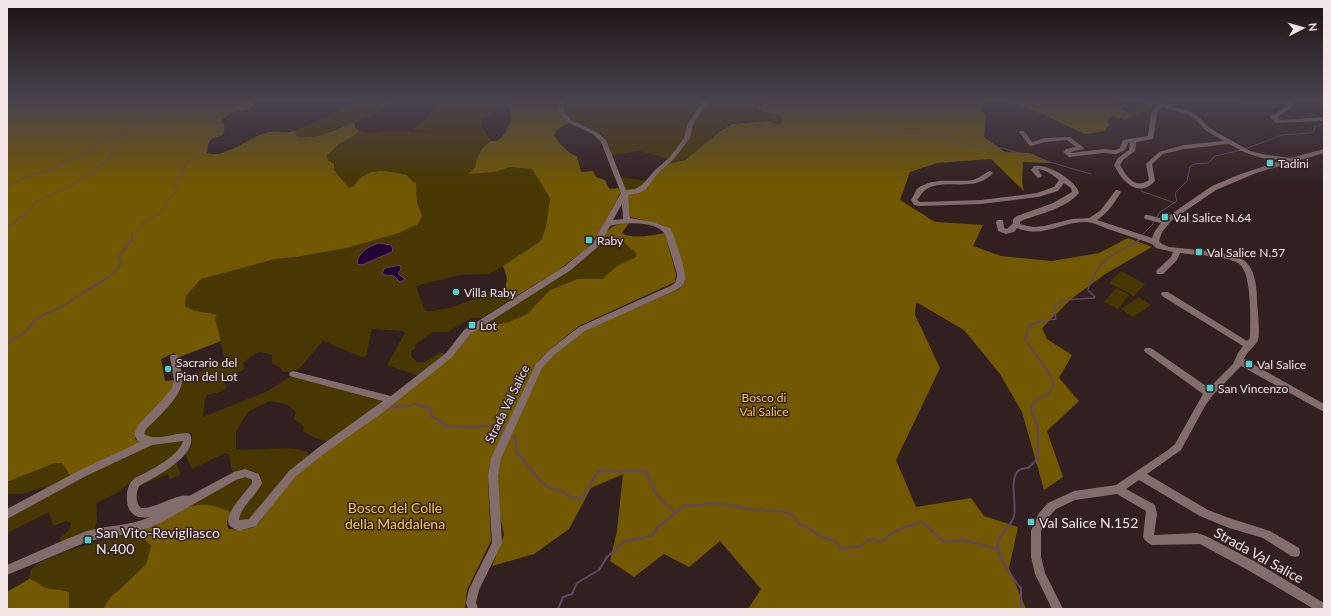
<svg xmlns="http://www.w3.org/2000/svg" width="1331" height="616" font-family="Lato,sans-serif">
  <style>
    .green { fill: #483700 }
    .forest { fill: #715801 }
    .water { fill: #220134; stroke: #614669 }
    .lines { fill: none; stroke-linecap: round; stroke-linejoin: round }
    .stream-far2 { stroke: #614669; stroke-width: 1 }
    .stream-far1 { stroke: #614669; stroke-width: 1.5 }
    .stream { stroke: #614669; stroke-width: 2 }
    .minor { fill: #836c6c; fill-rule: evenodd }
    .poi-dot { fill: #52cdcc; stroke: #322020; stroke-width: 1.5 }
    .labels { text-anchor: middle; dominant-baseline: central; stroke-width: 3; stroke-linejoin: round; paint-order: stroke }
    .poi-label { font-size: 12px; fill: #f3e6e6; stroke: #322020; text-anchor: start }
    .park-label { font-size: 12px; fill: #f7ca48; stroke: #322020 }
    .street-label { font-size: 12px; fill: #f3e6e6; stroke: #322020 }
    .near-park-label { font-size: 14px; fill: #f7ca48; stroke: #322020 }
    .near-poi-label { font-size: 14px; fill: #f3e6e6; stroke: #322020; text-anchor: start }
    .near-street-label { font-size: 14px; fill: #f3e6e6; stroke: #322020 }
  </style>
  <rect width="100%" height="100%" fill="#322020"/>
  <path class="green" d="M363,99H395C388,104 378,113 370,117C361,122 351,123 341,127C324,133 317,140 297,137L295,131Z
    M397,99H505L509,105L501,107L482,120L481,126L491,141C481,148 477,156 476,168L495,172L510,167L532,169L550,198L546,226L541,241L503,266L489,274L459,275L416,286L425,311C442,312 461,304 477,298C489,294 492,290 505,291L510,300L482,318H471L447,332H433L415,345L416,348L412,350L411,356L417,362H425L440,352L446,354L419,376L387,365L405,333L403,331L372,329L366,356L362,357L323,341L298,370L286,372L282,371L280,367L272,364V355L261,352L256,353L243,363L244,366L243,370L225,380L224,382L227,386C223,393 214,393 207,395C203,401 205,409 203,417L268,391L286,379L293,376L382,400L383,402L332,440C321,442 312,437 303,431L304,427L294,419V417L296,412L287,404L270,401L249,411L242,421L236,433V449C253,452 295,443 308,453V457L248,520L242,521L239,519L240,513L261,480L260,474C250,468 244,471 234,474L231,468L229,454L225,453L192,469L185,454L192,445V433L161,439L143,436L144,428L182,380L225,360L215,318L217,316C205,310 198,314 185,307L186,296L201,279L275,259L296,257L422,216L417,202L416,183L413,182L407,175C386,171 367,165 354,186L349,188C340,177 332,168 326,155L339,144L357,134L358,130L371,133L385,131L437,132L413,130L426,119L436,104H392Z
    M560,99H705L686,137L669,159L640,151L612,155L607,141L601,134L568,118Z
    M708,99L727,100L731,99H764V103L760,105L763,112L779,115L784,122C779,124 774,122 769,121C758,120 741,120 731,124C709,134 695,162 669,163L690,129L704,102Z
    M1141,100L1155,105L1153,108L1134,116L1129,113L1132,110L1137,111L1144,103Z
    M620,177L647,181L641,188L626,192Z
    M604,236C624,238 621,243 636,252V257L617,266L602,279H577L550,290L527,314L509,322L473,329L558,276Z
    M1121,271L1145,284L1134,296L1109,283Z
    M1116,288L1129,295L1118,309L1104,302Z
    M1139,297L1151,305L1133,317L1121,309Z
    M183,441L181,452L124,487L119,492L96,503L97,520L94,532L61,544L60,538L69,530L71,523L66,521L53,526L49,512L7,533V516L146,445Z
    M176,461L181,475L169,479L168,475H166L140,485Z
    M55,463H62L71,477L47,489L44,487L23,494H7V482Z
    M246,476L252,482L251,488L232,512L223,509L186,506L233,480Z
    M142,528L145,540L151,546L146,564L111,596L103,609H69V592C61,589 54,590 46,588C40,586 38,581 29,579C30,576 30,573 31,570C38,558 96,541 111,539L113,534Z"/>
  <path class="forest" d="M7,99H253L254,106L249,109L232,112L222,120L221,122L224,124C226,141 217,133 210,141C207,144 208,149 207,153C225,159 248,138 265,133C275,130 285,134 295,131L297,137C320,140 333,129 354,123L355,128L358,130L357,134L339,144L327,155L328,160L334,164V170L349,188L354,186C367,165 386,171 407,175L413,182L416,183L417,202L422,216L418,224L399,233L346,248L296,257L275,259L201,279L186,296L185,306C198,314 204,311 217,315L215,318L221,341L177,358L174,353L161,359L165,381L175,380L174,387L135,435V439L142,443L71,477L62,463H55L7,482Z
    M505,99H556L561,114L569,123L558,129L554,135C558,142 569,155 577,156L581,172L593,171L596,177L605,180L608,187L610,189L619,188L621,192L599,233L585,250L557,271L510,300L505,291L507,278L503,266L541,241L546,226L550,198L532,169L510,167L495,172L468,174L475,168C477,156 481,148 491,141H497C511,130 515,113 505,99Z
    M764,99H994H986L980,109L986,115L984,137L1005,152L1030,153L1052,163L1023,162L1022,183L1024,191L991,159L937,163L910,172L900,200L935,222L983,225L973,246L1001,256L1052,261L1099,253L1128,238L1152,247L1105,274L1070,300L1042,328L1047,339L1072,355L1059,378L1079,401L1047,431L1063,477L1044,490L1022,412L1000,374L964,330L916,302L915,315L940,368L896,460L916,507L971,498L984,516L1018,527L1009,568L1026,609H748L761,589L720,541L689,567L664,554L634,577L610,561L617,531L623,474L591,488L569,529L534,554L492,566L504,535L498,506L497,485L498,465L501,454L538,374L548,359L585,330L679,289L685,282V277L671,231L663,225L630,217L627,195L637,193L667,164L685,160L722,130L732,124L767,121L779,124L784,122L779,115L763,112L758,109V107L764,103Z
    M1005,99H1111L1119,103L1122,109L1134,116L1125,120L1112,116L1107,122L1109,125L1105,131L1086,134L1080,132L1040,113Z
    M629,223L622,233C633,240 653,235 665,233L676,274L675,282L579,326L549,350L539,360L530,377L493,457L489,469L488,482L491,541L467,590L465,609H103L111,596L122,587L146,564L151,546L145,540L142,528C165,517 187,500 214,506C220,508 226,510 232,512C228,518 225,522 229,529L243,530L254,527L260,522L272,504L299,471L428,374L473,329L509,322L527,314L550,290L577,279H602L617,266L636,257V252C621,242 624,238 604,236C610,225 618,224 629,223Z
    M29,579C38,581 40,586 46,588C54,590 61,589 69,592V609H7V592Z"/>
  <path class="water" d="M379,243L391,245L393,249L392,252L362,265L357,264C357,253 369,246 379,243Z
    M400,265L401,269L398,274L405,279L402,281L400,282L394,276L385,275L382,273L385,268Z"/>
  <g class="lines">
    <path class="stream-far2" d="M870,126L886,132L938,135L978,147L1002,148L1091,174
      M1245,149L1282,135L1311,133L1314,131L1315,126L1324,124
      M7,186L32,175L56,168L58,164C79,158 98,144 118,134
      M1141,191L1175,203
      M7,226L13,224L19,217L26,215L36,202L69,187L93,171L111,156V152L119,145L124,137L119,133L151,119L162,112L209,104
      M1142,235L1152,225L1160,212L1177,201L1175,193L1187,181L1190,167L1194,164L1208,163L1215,156L1242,150
      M132,237V234L141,226L143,222L159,214L165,206L164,203L177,192L174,186L178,181L186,164L206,148L207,140L221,134L222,124L209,122L210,116L218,110L216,106L209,104L224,99"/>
    <path class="stream-far1" d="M80,295C95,284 111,280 121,264L119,256L132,239V236
      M7,343L24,333L36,319L65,305L78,296
      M388,407L409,406L416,403L424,407
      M1031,407L1036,400L1049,394L1053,385L1051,376L1025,339L1029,326L1037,322L1056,319L1054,307L1063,300L1094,298L1095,297L1088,290C1089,284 1092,281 1094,276C1106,251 1120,254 1140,239"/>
    <path class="stream" d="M422,406L430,408L432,417L442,422L447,427L494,426L499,427L501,432L505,433
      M388,407L406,406
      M510,435L516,438V451L541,482L548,487L566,493L571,498L583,497L598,471H646L653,485L654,492L675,513
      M558,609L563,597L572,594L577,583L599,570L607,557L625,541L652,536L657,528L685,505L691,506L717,503L744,508L785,512L792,515L799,524L810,529L819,536L835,541L842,549L861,546L869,539C889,545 881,539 894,532C902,527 913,525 922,522L944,542L962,540L998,549
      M1021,609V588C1013,579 993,552 999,539C1003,532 1012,524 1014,516C1017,505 1009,481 1018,471C1021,468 1023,469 1027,468C1031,467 1035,461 1038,458V427L1031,410V406"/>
    <path class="minor" d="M555,99H561L566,114L571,120L597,132L606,140L626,190L635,189L642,185L655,170L669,158L684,138L687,125L703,99H709L693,125L690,138L673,160L659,172L646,189L639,193L628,195L630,218L653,222L670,228L673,234C676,244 687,272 685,280C684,286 678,289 674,291L585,331L554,355L542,368L501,458L498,476L502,543L479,590L476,602L478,609H468L466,602L469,589L492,543L488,476L491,458L536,364L548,351L579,327L668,287C675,284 677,282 677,274L665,234C657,221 623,222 610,226L600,245L571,270L470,334L452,357L425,379L378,416L325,453L295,477L256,526L239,531C237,530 232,528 230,526C221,516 247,491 252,483V480L245,477L236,480L162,522L141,531L89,541L7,575V565C33,554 60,541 87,531C108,525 130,526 150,517C144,518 137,518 133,514C129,511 127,505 127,500C126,494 128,484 133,480C135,477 140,476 143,474C155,468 180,454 183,441L152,445L86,476L7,519V509L80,470L140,442L137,440L134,434L139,424L162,400L172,388L174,380L170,357L171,355H177L178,357C180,364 182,372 182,379C183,396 157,418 146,429L144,434C156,442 173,433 187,433L190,434C200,455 154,478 139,486C136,493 135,503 141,508C157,509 176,493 189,496L234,472L245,469L259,474L262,483C256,496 240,507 239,520L249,519L289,471L319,447L383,401L293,377L290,376L289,374L290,372L293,371L391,396L446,353L464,330L565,266L587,248L594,241L621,193L601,142L593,134L567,122L560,114ZM622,204L623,219L613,220Z
      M1139,99H1147L1192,112L1201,119L1209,128L1250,151L1262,154L1290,158L1324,149V153L1256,173L1216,190L1172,220L1162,232L1159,241L1162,244L1169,247C1185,249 1236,252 1246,262C1256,272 1257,290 1257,303C1258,311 1260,333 1258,340C1255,347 1247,351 1244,359L1324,404V412L1241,366L1212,396L1205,406L1181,450L1147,474L1208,510L1229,518L1270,531L1299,548L1300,552L1299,556L1295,557L1291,556L1263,538L1229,528L1200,516L1139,480L1126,489L1155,505L1157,514L1154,535L1197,533L1206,536L1254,561L1324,603V609H1314L1246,569L1200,544L1152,545C1148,543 1145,541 1143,537L1146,511L1117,494L1075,500L1056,509L1047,519L1041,531V557L1045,573L1063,609H1052L1035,574L1031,557V531L1039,513L1048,503L1074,491L1116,485L1168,450L1175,444L1203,394L1145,352L1144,350L1145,348H1151L1209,388L1233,364L1238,353L1243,346L1162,296L1161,294L1162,292H1168L1247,341L1250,338C1250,322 1253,272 1238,263C1226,256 1194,255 1180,253L1177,260L1163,274H1157L1156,272L1157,270L1171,257L1173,252L1156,248L1152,244C1138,239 1123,234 1108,229C1101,226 1094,223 1087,222C1062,221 1043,239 1017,228L1014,232L1006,234L998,231L996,222L997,220H1003L1004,228L1007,229L1013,223V219L1017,216L1053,203L1072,192L1071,188L1064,183L1058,191L1038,197L981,204L920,206L914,205L911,200C913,197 915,192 917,189C932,176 956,183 973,180C980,178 984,173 990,171L993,173C974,195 941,175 923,192C921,194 919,198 917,200L920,202L981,200L1037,193L1054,187L1059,180C1053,175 1046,170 1038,169L1042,176L1039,178L1037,177L1031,170L1034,166C1047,163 1076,180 1079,193C1066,208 1041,214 1023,220L1020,222V224L1027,226L1034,227L1044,226L1072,219L1089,218L1100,211L1116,190H1118L1121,192C1115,202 1108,213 1097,220L1152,238L1155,231L1161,223L1145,219L1144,217L1145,215H1148L1164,219L1212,186L1238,175L1282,160L1262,158L1246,153L1229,144L1184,149L1163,154L1152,164L1155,181C1138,199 1122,181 1114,165L1118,158L1129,150L1130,142L1128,143L1125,150L1116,154L1103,153L1069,157L1063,152L1066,149L1076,147L1067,140L1045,142L1031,146L1029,145L1019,132L1020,131H1024L1032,142L1045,138L1070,137L1084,148L1083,149L1070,152L1071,153L1103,149L1115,150L1120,148L1123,140L1148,136L1151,113L1157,105ZM1162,107L1188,114L1197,121L1205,130L1224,141L1184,145L1159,152L1146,164L1149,180C1135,190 1126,176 1120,165L1123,160L1135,151L1136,142L1153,139L1157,113Z
      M1245,99H1286L1291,100L1294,104L1293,107L1277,117L1280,120L1324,117V121L1276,123L1270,117L1287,106V102H1243L1242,101Z"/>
  </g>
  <linearGradient id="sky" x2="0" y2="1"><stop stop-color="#1c1212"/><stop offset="0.54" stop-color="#49424e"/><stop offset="1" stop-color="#49424e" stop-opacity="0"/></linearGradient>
  <rect width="1331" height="185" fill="url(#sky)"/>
  <g class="poi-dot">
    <rect x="1266" y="159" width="8" height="8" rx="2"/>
    <rect x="1161" y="213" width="8" height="8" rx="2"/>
    <rect x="585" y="236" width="8" height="8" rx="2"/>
    <rect x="1195" y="248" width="8" height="8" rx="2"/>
    <circle cx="456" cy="292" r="4"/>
    <rect x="468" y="321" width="8" height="8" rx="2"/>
    <rect x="1245" y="360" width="8" height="8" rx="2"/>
    <circle cx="168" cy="369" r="4"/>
    <rect x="1206" y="384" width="8" height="8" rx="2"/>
    <rect x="1027" y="518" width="8" height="8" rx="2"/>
    <rect x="84" y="536" width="8" height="8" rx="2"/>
  </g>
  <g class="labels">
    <g class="poi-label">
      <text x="1278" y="163">Tadini</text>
      <text x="1173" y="217">Val Salice N.64</text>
      <text x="597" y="240">Raby</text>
      <text x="1207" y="252">Val Salice N.57</text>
      <text x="464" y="292">Villa Raby</text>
      <text x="480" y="325">Lot</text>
      <text x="176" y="362">Sacrario del<tspan x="176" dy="14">Pian del Lot</tspan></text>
      <text x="1257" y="364">Val Salice</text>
      <text x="1218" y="388">San Vincenzo</text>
    </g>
    <g class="park-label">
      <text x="764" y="397">Bosco di<tspan x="764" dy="14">Val Salice</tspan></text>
    </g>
    <g class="street-label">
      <text transform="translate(507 404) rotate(-64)">Strada Val Salice</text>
    </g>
    <g class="near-park-label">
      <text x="395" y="507">Bosco del Colle<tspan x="395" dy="16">della Maddalena</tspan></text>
    </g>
    <g class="near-poi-label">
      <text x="1039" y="522">Val Salice N.152</text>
      <text x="96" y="532">San Vito-Revigliasco<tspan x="96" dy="16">N.400</tspan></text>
    </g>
    <g class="near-street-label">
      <text transform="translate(1259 555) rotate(29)">Strada Val Salice</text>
    </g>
  </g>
  <rect width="1331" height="616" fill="none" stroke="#f3e6e6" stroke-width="16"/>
  <g transform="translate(1303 28) rotate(84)" stroke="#322020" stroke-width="3" paint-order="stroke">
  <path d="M0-3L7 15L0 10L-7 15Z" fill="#f3e6e6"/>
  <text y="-6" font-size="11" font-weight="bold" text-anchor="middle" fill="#f3e6e6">N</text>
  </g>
</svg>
